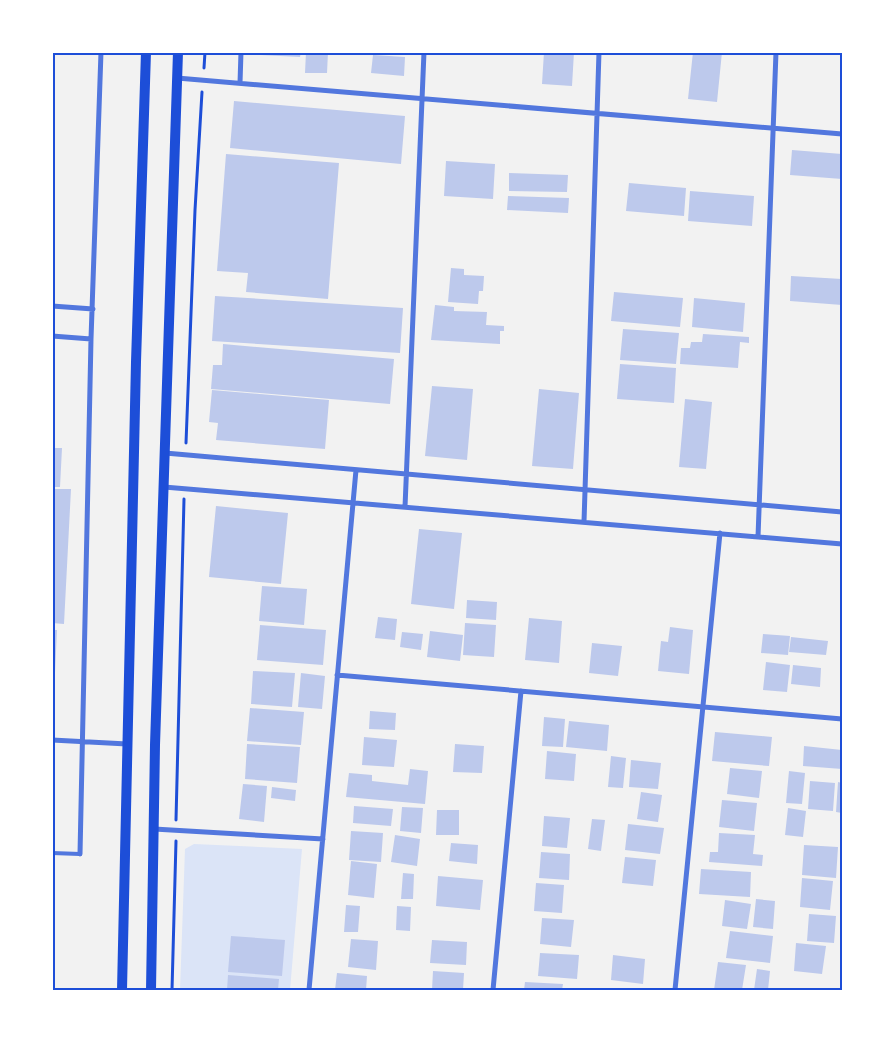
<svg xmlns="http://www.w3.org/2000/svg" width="895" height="1043" font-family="'PT Sans',sans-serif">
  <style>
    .green { fill: #dbe4f7 }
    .building { fill: #bdc9ec }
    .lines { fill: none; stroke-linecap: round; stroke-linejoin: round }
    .path { stroke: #1d4ed8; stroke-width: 3 }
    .service { stroke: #5277de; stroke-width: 4 }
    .minor { stroke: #5277de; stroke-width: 5 }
    .secondary { stroke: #1d4ed8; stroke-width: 10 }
    .neatline { fill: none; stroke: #1d4ed8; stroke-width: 2 }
  </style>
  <rect width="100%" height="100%" fill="#f2f2f2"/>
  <path class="green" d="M194,844L302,849L290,990H180L185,849Z"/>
  <path class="building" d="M262,52H301L300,57L261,55Z
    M306,52H328L327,73H305Z
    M544,52H574L572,86L542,84Z
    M693,52H722L717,102L688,99Z
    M373,55L405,57L404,76L371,73Z
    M234,101L405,116L401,164L230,148Z
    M792,150L842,154V179L790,175Z
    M226,154L339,163L328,299L246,292L248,273L217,271Z
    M446,161L495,164L493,199L444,196Z
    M509,173L568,175L567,192L509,191Z
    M629,183L686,188L684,216L626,211Z
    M690,191L754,196L752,226L688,221Z
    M508,196L569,198L568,213L507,210Z
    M451,268L464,269V275L484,276L483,291H479L478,304L448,302Z
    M791,276L842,279V305L790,301Z
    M614,292L683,298L680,327L611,321Z
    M215,296L403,308L400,353L212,341Z
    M694,298L745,303L743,332L692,327Z
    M435,305L454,307V311L487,312L486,325L504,326V331H500V344L431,340Z
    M623,329L679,333L676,364L620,360Z
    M703,334L749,337V343L740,342L738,368L680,364L681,348H690L691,342H702Z
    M223,344L394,359L390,404L211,389L213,365H222Z
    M620,364L676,368L674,403L617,399Z
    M432,386L473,389L467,460L425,456Z
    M539,389L579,393L573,469L532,466Z
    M212,390L329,400L325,449L216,440L218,423L209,422Z
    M685,399L712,402L706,469L679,467Z
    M52,448H62L60,487H52Z
    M52,489H71L64,624L52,623Z
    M216,506L288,513L281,584L209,577Z
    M419,529L462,533L454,609L411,604Z
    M262,586L307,589L304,625L259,621Z
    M467,600L497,602L496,620L466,618Z
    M378,617L397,619L395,640L375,638Z
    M529,618L562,621L559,663L525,660Z
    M465,623L496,625L494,657L463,655Z
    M260,625L326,630L323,665L257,660Z
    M670,627L693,630L689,674L658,671L661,641L668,642Z
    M52,630H57L54,694H52Z
    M430,631L463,635L460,661L427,657Z
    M402,632L423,634L421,650L400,647Z
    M763,634L790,636L788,655L761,653Z
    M791,637L828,641L826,655L789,652Z
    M592,643L622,646L618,676L589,673Z
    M766,662L790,665L787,692L763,690Z
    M793,665L821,668L820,687L791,684Z
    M253,671L295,673L292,707L251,704Z
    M301,673L325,676L322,709L298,707Z
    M250,708L304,712L301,745L247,741Z
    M370,711L396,713L395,730L369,729Z
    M544,717L565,719L563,747L542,746Z
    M569,721L609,725L607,751L566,747Z
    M715,732L772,737L769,766L712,761Z
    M364,737L397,740L394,767L362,765Z
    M247,744L300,747L297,783L245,779Z
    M455,744L484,746L482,773L453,772Z
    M804,746L842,750V769L803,766Z
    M547,751L576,754L574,781L545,779Z
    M611,756L626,758L623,788L608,787Z
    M631,760L661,763L658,789L629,787Z
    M730,768L762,771L759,798L727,794Z
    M410,769L428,771L425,804L346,797L349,773L372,775V781L408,785Z
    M789,771L805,773L802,804L786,803Z
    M810,781L835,783L833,811L808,809Z
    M838,782L842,783V813L836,812Z
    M243,784L267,786L264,822L239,819Z
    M272,787L296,790L295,801L271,798Z
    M641,792L662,795L658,822L637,819Z
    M722,800L757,803L754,831L719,827Z
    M354,806L393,809L391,826L353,823Z
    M402,807L423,808L421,833L400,831Z
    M788,808L806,811L803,837L785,835Z
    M437,810H459V835H436Z
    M544,816L570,818L567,848L542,846Z
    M592,819L605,820L601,851L588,849Z
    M628,824L664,828L660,854L625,850Z
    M351,831L383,833L381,862L349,860Z
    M719,833L755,835L753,854L763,855L762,866L709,862L710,852H718Z
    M395,835L420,839L417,866L391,862Z
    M451,843L478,845L477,864L449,861Z
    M804,845L838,847L836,878L802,875Z
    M541,852L570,854L569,880L539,878Z
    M625,857L656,860L653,886L622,883Z
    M351,861L377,864L374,898L348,895Z
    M701,869L751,872L750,897L699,894Z
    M403,873L414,874L413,899H401Z
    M438,876L483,880L480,910L436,906Z
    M802,878L833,881L830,910L800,907Z
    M536,883L564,885L562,913L534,911Z
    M756,899L775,901L773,929L753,927Z
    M725,900L751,904L747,929L722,926Z
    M346,905L360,906L358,932H344Z
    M397,906L411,907L410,931L396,930Z
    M809,914L836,916L834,943L807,941Z
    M542,918L574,920L571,947L540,944Z
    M730,931L773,936L770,963L726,958Z
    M231,936L285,940L282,976L228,972Z
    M351,939L378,941L376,970L348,967Z
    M432,940L467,942L466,965L430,963Z
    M796,943L826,946L822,974L794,971Z
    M540,953L579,955L577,979L538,976Z
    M613,955L645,959L643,984L611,980Z
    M718,962L746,965L742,990H714Z
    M757,969L770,971L768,990H754Z
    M433,971L464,973L463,990H432Z
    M337,973L367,976L366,990H335Z
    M228,975L279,979L278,990H227Z
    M525,982L563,984L562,990H524Z"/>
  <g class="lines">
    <path class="path" d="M204,68L205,52
      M186,443L195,210L202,92
      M176,820L184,499
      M172,990L176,841"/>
    <path class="service" d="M52,853L80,854"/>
    <path class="minor" d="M177,78L842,134
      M240,83L241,52
      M52,306L93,309
      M52,336L91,339
      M165,453L842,512
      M164,487L842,544
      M405,507L424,52
      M584,522L599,52
      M758,537L776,52
      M337,675L842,719
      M52,740L127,744
      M154,829L323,839
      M80,854L91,339L101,52
      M309,990L356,470
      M493,990L521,691
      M675,990L720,533"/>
    <path class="secondary" d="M122,990L136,362L146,52
      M151,990L155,745L178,52"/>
  </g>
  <rect width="895" height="1043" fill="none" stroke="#ffffff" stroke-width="108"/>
  <rect x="54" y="54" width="787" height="935" class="neatline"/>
</svg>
